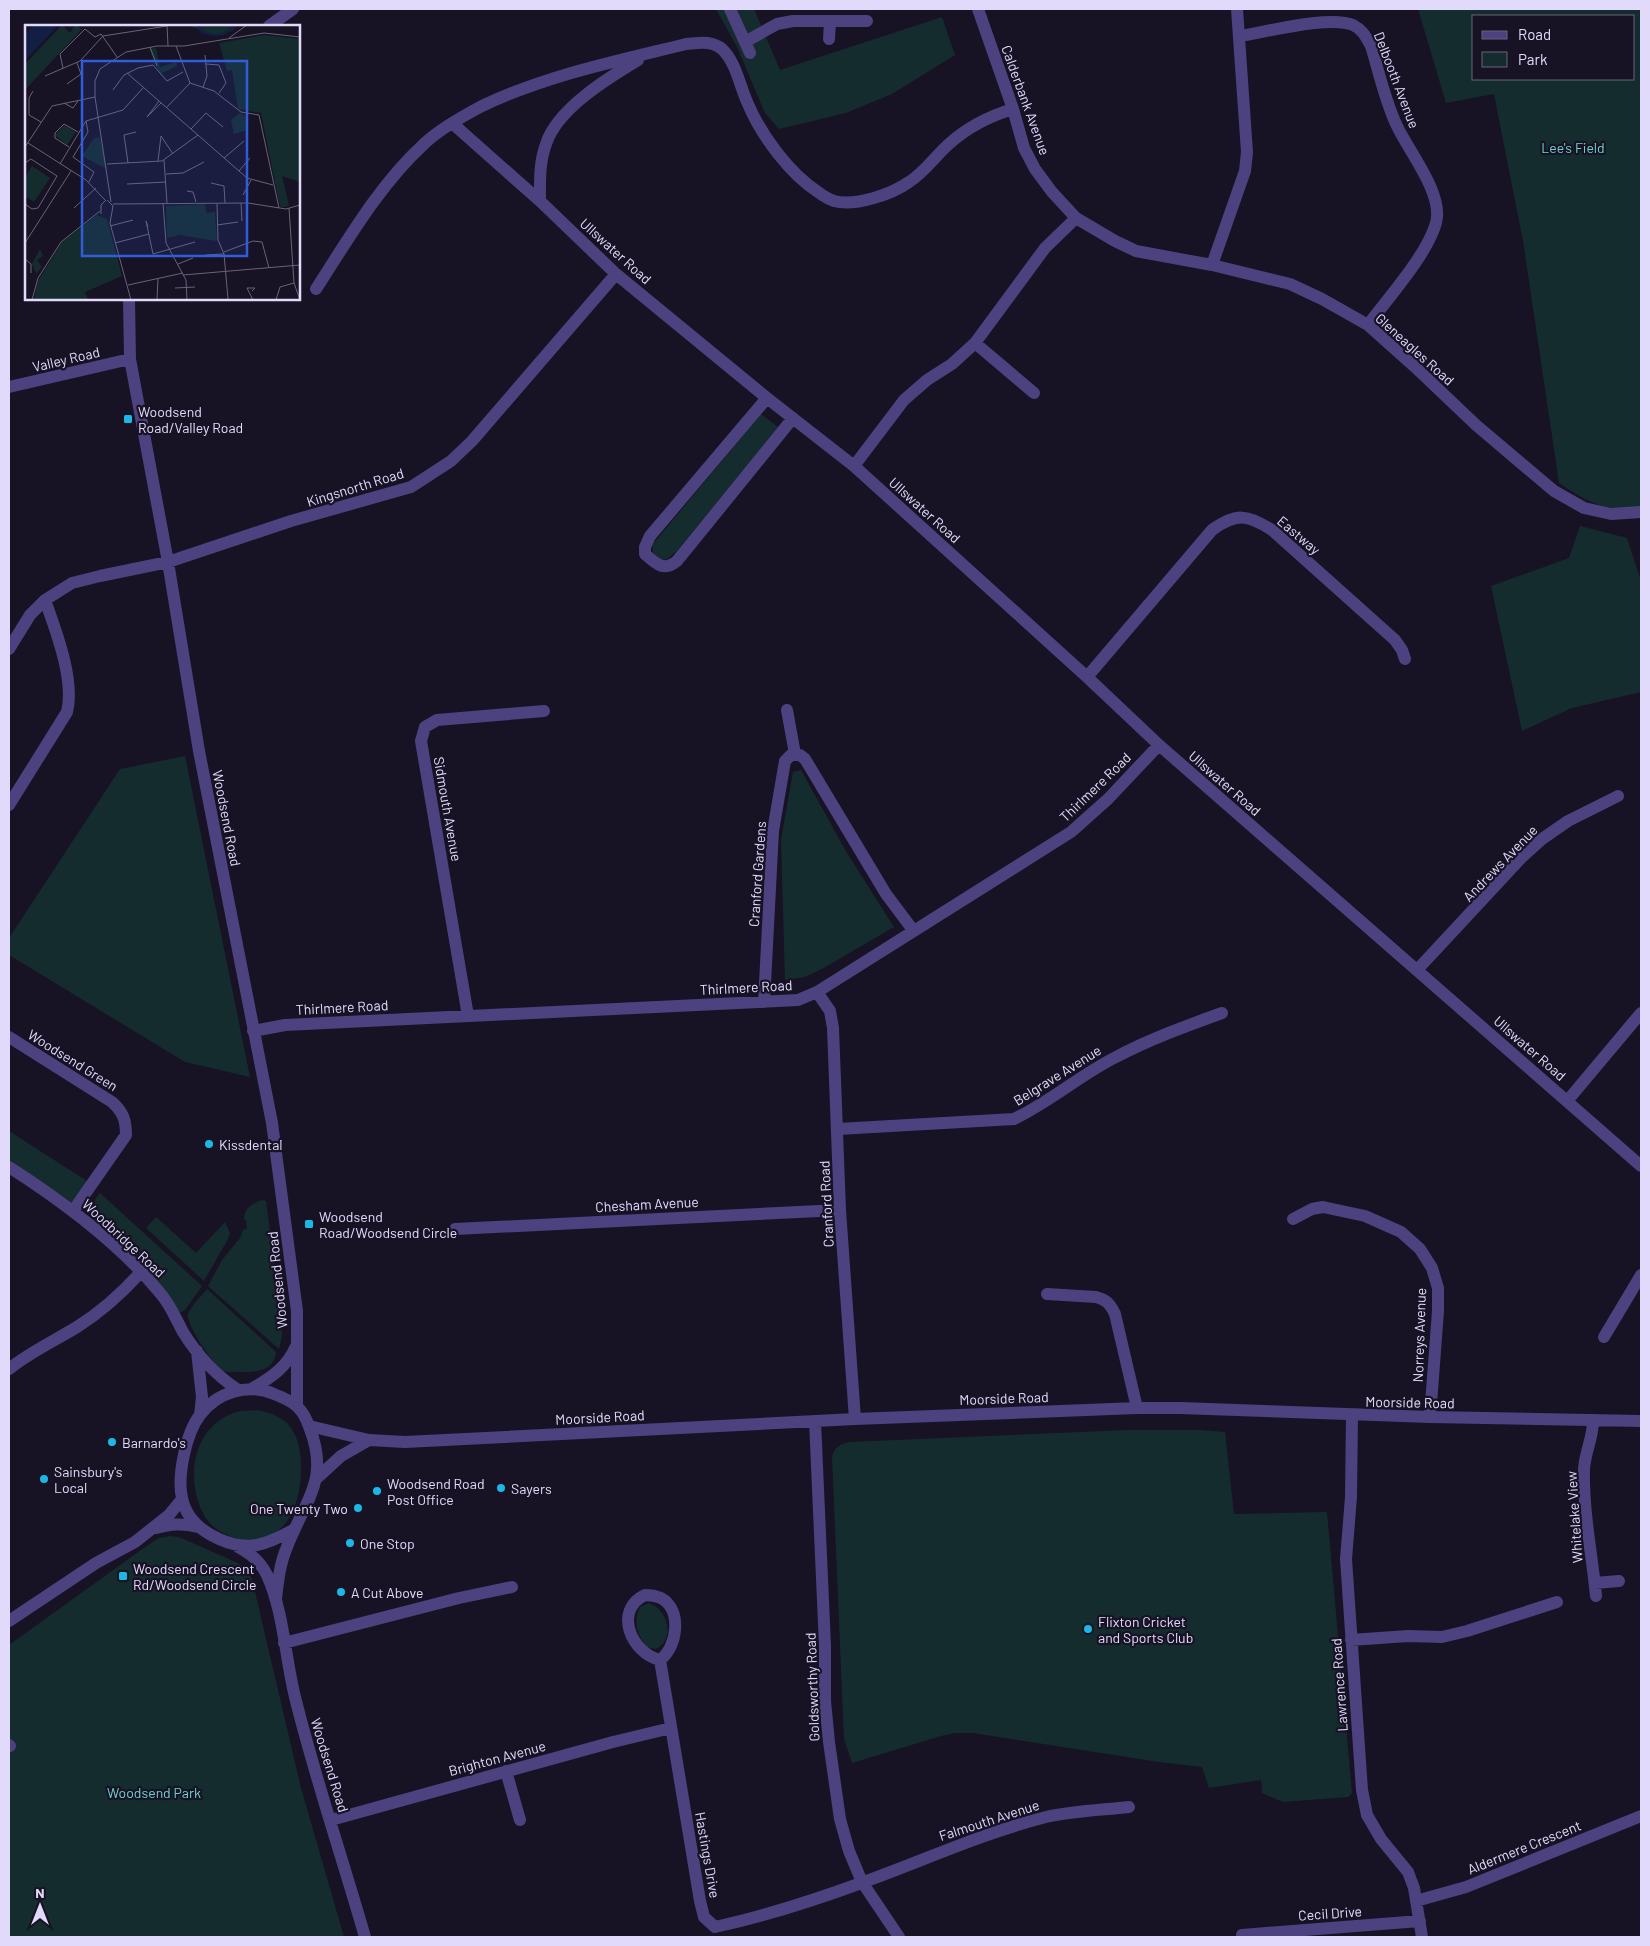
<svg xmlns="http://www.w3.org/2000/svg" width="1650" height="1946" font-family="Barlow,sans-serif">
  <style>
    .green { fill: #152c2e; fill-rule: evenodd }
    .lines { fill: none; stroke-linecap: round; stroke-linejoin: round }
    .minor { stroke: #4c427f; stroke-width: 12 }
    .poi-dot { fill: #1bb8e6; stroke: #181225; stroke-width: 2 }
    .labels { text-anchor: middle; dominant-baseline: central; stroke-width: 4.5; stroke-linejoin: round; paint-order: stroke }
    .street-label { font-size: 14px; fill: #e2dafb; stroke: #181225 }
    .park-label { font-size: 14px; fill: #6dd4c7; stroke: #181225 }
    .poi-label { font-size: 14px; fill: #e2dafb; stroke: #181225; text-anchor: start }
    .inset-river { fill: none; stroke: #121e44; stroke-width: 2.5 }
    .inset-road { fill: none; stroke: #69627b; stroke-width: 1 }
    .view { fill: #315cdc; fill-opacity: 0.15; stroke: #315cdc; stroke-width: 2.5 }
    .inset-edge { fill: none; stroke: #e2dafb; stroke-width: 2.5 }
  </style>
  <rect width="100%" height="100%" fill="#181225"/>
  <path class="green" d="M716,9H754L780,70L942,17L955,55L892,94L846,113L779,129L765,113L737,47Z
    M1418,9H1641V508C1632,508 1622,509 1613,508C1593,506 1576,494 1559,483L1523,241L1494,94L1446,103ZM1474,16H1634V79H1474Z
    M761,414L778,427L677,551L667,559L661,560C655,556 651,552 653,544Z
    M1580,526L1627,538L1641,581V692L1572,708L1522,731L1491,586L1569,558Z
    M185,756L250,1077L185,1062L9,955V938L120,769Z
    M801,770L847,853L894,927L822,969L805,977L785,980L781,840L793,772Z
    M9,1131L87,1181L71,1204L9,1164Z
    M100,1193L202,1286L185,1310L179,1313L96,1224C89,1212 92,1203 100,1193Z
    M262,1200L266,1201L281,1311L282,1336L279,1349L208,1286L222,1260L240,1238L243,1230L247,1229L246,1220H244C244,1208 251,1204 262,1200Z
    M156,1217L196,1253L225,1222L230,1233L228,1239L204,1281L146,1228Z
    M207,1289L276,1352C274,1372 255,1372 240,1372C235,1371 229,1373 224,1371C215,1368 185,1323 188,1314C191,1306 201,1296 207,1289Z
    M256,1410C267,1412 278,1415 287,1423C299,1436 301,1452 301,1469C301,1508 282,1551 235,1538C222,1534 208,1525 203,1513C185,1477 193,1425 237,1412C243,1410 250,1411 256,1410Z
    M1127,1430H1200L1225,1432L1234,1514L1327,1512L1352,1793L1348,1797L1283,1802L1262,1793L1261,1780L1209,1788L1202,1767L1159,1762L973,1733H955L941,1736L852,1763L844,1739L832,1457C835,1447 839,1444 850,1442Z
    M169,1536L179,1537L240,1564L245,1568L252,1579L301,1788L344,1937H9V1645L148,1545L159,1538Z
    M649,1603C668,1610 676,1638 656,1649L647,1647C637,1634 633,1623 640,1607Z"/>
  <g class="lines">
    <path class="minor" d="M730,9L750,53
      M978,9L1013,109L1024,148L1035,169L1052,192L1076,218L1115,241L1136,251L1212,265L1290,284L1322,299L1368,325L1415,367L1476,425L1554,491L1584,508L1611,514L1641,512
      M269,26L293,9
      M1240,36C1266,32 1330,15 1353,25C1363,30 1366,37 1371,46C1379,72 1385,101 1397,126C1409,152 1444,194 1436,223C1427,255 1388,298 1368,325
      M829,39L830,21
      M745,42L777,24L793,21H867
      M452,123L540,201L616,274L767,398L854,466L1087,677L1159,745L1641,1166
      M540,201C540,182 539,163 546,144C557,109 608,78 638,60
      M1212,265L1245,171L1247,152L1237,9
      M316,289C349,238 380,184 425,143C441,128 463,116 482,106C547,75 617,61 686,44C699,43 711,40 722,49C736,62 740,87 748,104C761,135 789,173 818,192C822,195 828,199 834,201C855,207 892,194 909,182C925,172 936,155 950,143C968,127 990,116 1013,109
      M129,299L130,359L168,562L199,751L272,1123L297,1311V1404
      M975,343L1034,393
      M9,387L130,359
      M767,398L650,536L645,547V554C656,564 664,572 677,561L793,418
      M854,466L904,400L927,380L952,364L975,343L1045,248L1076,218
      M9,649L30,615L45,600L72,583L100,576L168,562L291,521L411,487L451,461L472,441L616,274
      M1087,677L1212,530C1236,513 1247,514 1272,530L1395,640L1402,650L1405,659
      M787,710L795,754
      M9,805L67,712C75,680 56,631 45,600
      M1417,970L1522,857L1542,839L1568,821L1618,796
      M817,992L830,1011L833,1028L840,1210L855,1419
      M764,1002L773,831L785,761L791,755H800L805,759L886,894L913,930
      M468,1016L421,741L425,727L437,720L544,711
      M253,1031L285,1025L798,1000L817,992L1071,832L1108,799L1159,745
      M9,1037L112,1102C123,1112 126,1120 126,1135L73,1211
      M1568,1100L1641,1013
      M838,1129L1014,1119C1050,1102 1080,1075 1116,1057C1150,1039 1186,1026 1222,1013
      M9,1167C62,1201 120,1244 160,1293C170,1304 176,1319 183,1332C197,1355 216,1375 238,1390
      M1293,1219L1312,1209L1323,1207L1365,1216L1401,1232L1420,1249L1432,1268L1438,1288V1311L1430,1417
      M455,1229L840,1210
      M1047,1294L1096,1297C1107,1300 1110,1304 1115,1314L1137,1408
      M1604,1337L1641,1275
      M197,1351L202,1397L200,1415
      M9,1369C30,1352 54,1341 77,1327C101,1312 122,1293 141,1272
      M253,1388C272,1377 287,1367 296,1346
      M1352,1415L1351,1497L1346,1559L1362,1790L1367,1815L1381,1839L1408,1872L1414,1888L1422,1937
      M815,1421L825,1646V1701L829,1742L840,1819L849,1851L862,1882L899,1937
      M1593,1421C1593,1438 1585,1452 1584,1469C1583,1512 1592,1554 1596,1596
      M309,1426L369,1440L405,1442L855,1419L1137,1408H1180L1430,1417L1641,1421
      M317,1478L341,1456L369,1440
      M156,1528C171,1524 182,1523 198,1527
      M238,1547C251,1554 260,1561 267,1575C284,1613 285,1657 295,1697C315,1778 342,1857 365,1937
      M1595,1583L1619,1581
      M645,1595C650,1595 656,1596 661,1598C683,1610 677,1648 660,1660C631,1653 613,1610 645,1595Z
      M276,1599C278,1581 280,1563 287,1547C304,1502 330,1481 310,1429C303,1408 295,1402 274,1394C248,1383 217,1392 200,1415C186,1433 177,1476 182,1498C186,1518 201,1531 219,1539C248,1552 266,1545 293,1530
      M9,1621L96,1563L135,1542L169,1515L182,1499
      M1351,1640L1408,1636L1442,1637L1467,1631L1557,1602
      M284,1643L459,1598L512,1587
      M660,1660L700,1901L704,1917L715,1927C766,1916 815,1900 864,1882C925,1860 983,1833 1046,1817C1073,1811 1102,1810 1129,1807
      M9,1745L10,1746
      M506,1771L520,1820
      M331,1820L613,1742L671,1728
      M1416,1901L1466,1887L1641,1816
      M1242,1935L1420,1921"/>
  </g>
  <g class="poi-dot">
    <rect x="123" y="414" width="10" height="10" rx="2.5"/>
    <circle cx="209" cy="1144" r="5"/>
    <rect x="304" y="1219" width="10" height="10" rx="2.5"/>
    <circle cx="112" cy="1442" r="5"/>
    <circle cx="44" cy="1479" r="5"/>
    <circle cx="501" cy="1488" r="5"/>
    <circle cx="377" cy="1491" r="5"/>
    <circle cx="358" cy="1508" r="5"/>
    <circle cx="350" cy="1543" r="5"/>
    <rect x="118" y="1571" width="10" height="10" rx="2.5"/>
    <circle cx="341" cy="1592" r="5"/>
    <circle cx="1088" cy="1629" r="5"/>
  </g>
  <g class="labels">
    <g class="street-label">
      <text transform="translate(1397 80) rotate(69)">Delbooth Avenue</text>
      <text transform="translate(1026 100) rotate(70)">Calderbank Avenue</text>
      <text transform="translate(616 251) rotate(42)">Ullswater Road</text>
      <text transform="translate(1415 349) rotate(42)">Gleneagles Road</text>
      <text transform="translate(66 359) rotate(-13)">Valley Road</text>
      <text transform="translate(355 487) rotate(-17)">Kingsnorth Road</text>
      <text transform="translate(925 510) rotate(42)">Ullswater Road</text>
      <text transform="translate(1299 535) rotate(40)">Eastway</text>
      <text transform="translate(1225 783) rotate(41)">Ullswater Road</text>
      <text transform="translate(1095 787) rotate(-44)">Thirlmere Road</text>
      <text transform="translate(448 809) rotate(80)">Sidmouth Avenue</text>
      <text transform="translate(227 818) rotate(79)">Woodsend Road</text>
      <text transform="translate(1500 863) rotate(-46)">Andrews Avenue</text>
      <text transform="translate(757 874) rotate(-86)">Cranford Gardens</text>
      <text transform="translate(746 987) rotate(-3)">Thirlmere Road</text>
      <text transform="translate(342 1007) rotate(-3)">Thirlmere Road</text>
      <text transform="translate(1530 1048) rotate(41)">Ullswater Road</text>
      <text transform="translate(73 1060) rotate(32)">Woodsend Green</text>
      <text transform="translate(1057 1075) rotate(-32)">Belgrave Avenue</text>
      <text transform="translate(647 1204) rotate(-3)">Chesham Avenue</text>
      <text transform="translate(826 1204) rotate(-93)">Cranford Road</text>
      <text transform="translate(124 1238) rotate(43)">Woodbridge Road</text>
      <text transform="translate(277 1280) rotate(-96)">Woodsend Road</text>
      <text transform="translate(1419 1335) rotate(-88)">Norreys Avenue</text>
      <text transform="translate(1004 1398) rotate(-2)">Moorside Road</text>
      <text transform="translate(1410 1402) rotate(1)">Moorside Road</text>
      <text transform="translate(600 1417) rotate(-3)">Moorside Road</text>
      <text transform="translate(1574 1517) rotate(-94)">Whitelake View</text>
      <text transform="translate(1339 1685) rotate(-94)">Lawrence Road</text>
      <text transform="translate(812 1687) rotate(-92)">Goldsworthy Road</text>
      <text transform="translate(497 1758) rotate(-15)">Brighton Avenue</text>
      <text transform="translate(330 1765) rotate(73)">Woodsend Road</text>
      <text transform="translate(989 1820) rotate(-18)">Falmouth Avenue</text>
      <text transform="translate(1524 1847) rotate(-22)">Aldermere Crescent</text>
      <text transform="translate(708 1855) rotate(80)">Hastings Drive</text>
      <text transform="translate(1330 1913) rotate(-4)">Cecil Drive</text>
    </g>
    <g class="park-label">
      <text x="1573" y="147">Lee's Field</text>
      <text x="154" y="1792">Woodsend Park</text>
    </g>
    <g class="poi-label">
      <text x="138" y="411">Woodsend<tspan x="138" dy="16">Road/Valley Road</tspan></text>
      <text x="219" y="1144">Kissdental</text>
      <text x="319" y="1216">Woodsend<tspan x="319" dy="16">Road/Woodsend Circle</tspan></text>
      <text x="122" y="1442">Barnardo's</text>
      <text x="54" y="1471">Sainsbury's<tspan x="54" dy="16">Local</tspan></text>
      <text x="387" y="1483">Woodsend Road<tspan x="387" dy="16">Post Office</tspan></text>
      <text x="511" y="1488">Sayers</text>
      <text x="348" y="1508" text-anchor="end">One Twenty Two</text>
      <text x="360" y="1543">One Stop</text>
      <text x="133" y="1568">Woodsend Crescent<tspan x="133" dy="16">Rd/Woodsend Circle</tspan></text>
      <text x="351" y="1592">A Cut Above</text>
      <text x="1098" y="1621">Flixton Cricket<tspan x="1098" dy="16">and Sports Club</tspan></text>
    </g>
  </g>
  <g transform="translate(25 25)">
    <rect width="275" height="275" fill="#181225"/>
    <path d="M37,0L45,8L50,0L57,4L0,65V39ZM163,0H213L207,6L191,11ZM239,10L275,14V157L257,151L264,181L260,182H256L254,177L236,88L213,84L207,45L202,46L194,18ZM131,23L135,42L151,37L152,41L135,49L124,24ZM215,88L220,90L222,105L209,109L206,95ZM39,100L51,107L42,120L30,110ZM75,112L82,144L57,131L69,113ZM7,141L25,153L9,177L0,171V152ZM180,179L181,188L190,187L192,216L154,210L142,213L141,181ZM72,190L82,194L97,251L60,267L63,275H9L13,256L37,217ZM15,224L18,231L12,235L17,242L11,249L7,239Z" fill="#152c2e"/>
    <path d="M9,0H33L0,36V9Z" fill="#121e44"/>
    <path class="inset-river" d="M172,0L177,7L189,10L198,9L212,0"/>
    <path class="inset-road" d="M142,0L143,21M70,12L76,9L92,32M204,13L222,0M151,21L165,58L189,66L216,87L234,90L254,183M125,22L132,41M181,39L194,40L201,58L194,68M38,43L35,29L60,4L70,12M102,48L222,153L248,160M20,51L55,36L78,11L142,1M42,59L56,49L52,38M178,62L182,51L180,30M88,65L99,50L113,43L128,40L142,56L158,47M8,66L4,73V90L16,97M134,76L122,92L136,78M39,78L48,83L53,76M142,82L165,58M61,96L63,107L48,132L69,147L64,157M166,104L181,88L198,102M3,118L61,155L80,175M0,122L27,81L70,72M44,122L30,113V108L39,99L53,107M199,133L219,116M139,135L142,178M133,136L136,111L148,129M0,138L6,134L32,151L13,183L7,184L0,179M103,138L99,110L111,107M35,139L61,96L98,85L118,63M82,139L137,136L173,110M214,146L225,133M141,149L158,148L179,137M186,158L199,161L200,178M102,159L141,157M162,166L168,167L171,177M218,170L226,155M82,175L88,181L85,198L106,275M86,177L70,72V56L75,44L101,27L132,21H159L239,8L275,12M138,178L141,218L161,255L162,275M192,178L193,215L199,229L203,274M216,178L217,196M88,179L223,178L261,184L275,180M49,183L71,163M264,183L269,258L275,275M76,189V180L81,175M192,200L213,197M85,201L108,195M123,202L121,196L128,229L170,217M0,218L46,146M90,218L124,209M199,227L228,216L237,217L244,243M181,230L199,229M0,234L6,239V248M153,239L168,233M158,250L275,240M103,260L158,248M150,263L170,262M227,266L230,263H222L228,275M7,275L13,253L36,217L75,186M132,275L133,253M251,275L255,262L269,258"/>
    <path class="view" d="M57,36H222V231H57Z"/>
    <rect width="275" height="275" class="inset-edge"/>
  </g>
  <rect width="1650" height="1946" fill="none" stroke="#e2dafb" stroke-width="20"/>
  <rect x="1472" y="15" width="162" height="65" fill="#181225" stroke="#69627b"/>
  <rect x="1482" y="31" width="25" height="8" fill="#4c427f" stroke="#69627b"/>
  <text x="1518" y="40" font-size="15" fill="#e2dafb">Road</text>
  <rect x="1482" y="52" width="25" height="15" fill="#152c2e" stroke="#69627b"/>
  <text x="1518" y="65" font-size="15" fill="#e2dafb">Park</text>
  <g transform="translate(40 1906)" stroke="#181225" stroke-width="4" paint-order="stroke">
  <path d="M0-4L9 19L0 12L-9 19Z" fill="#e2dafb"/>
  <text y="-8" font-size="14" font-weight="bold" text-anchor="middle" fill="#e2dafb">N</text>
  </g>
</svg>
